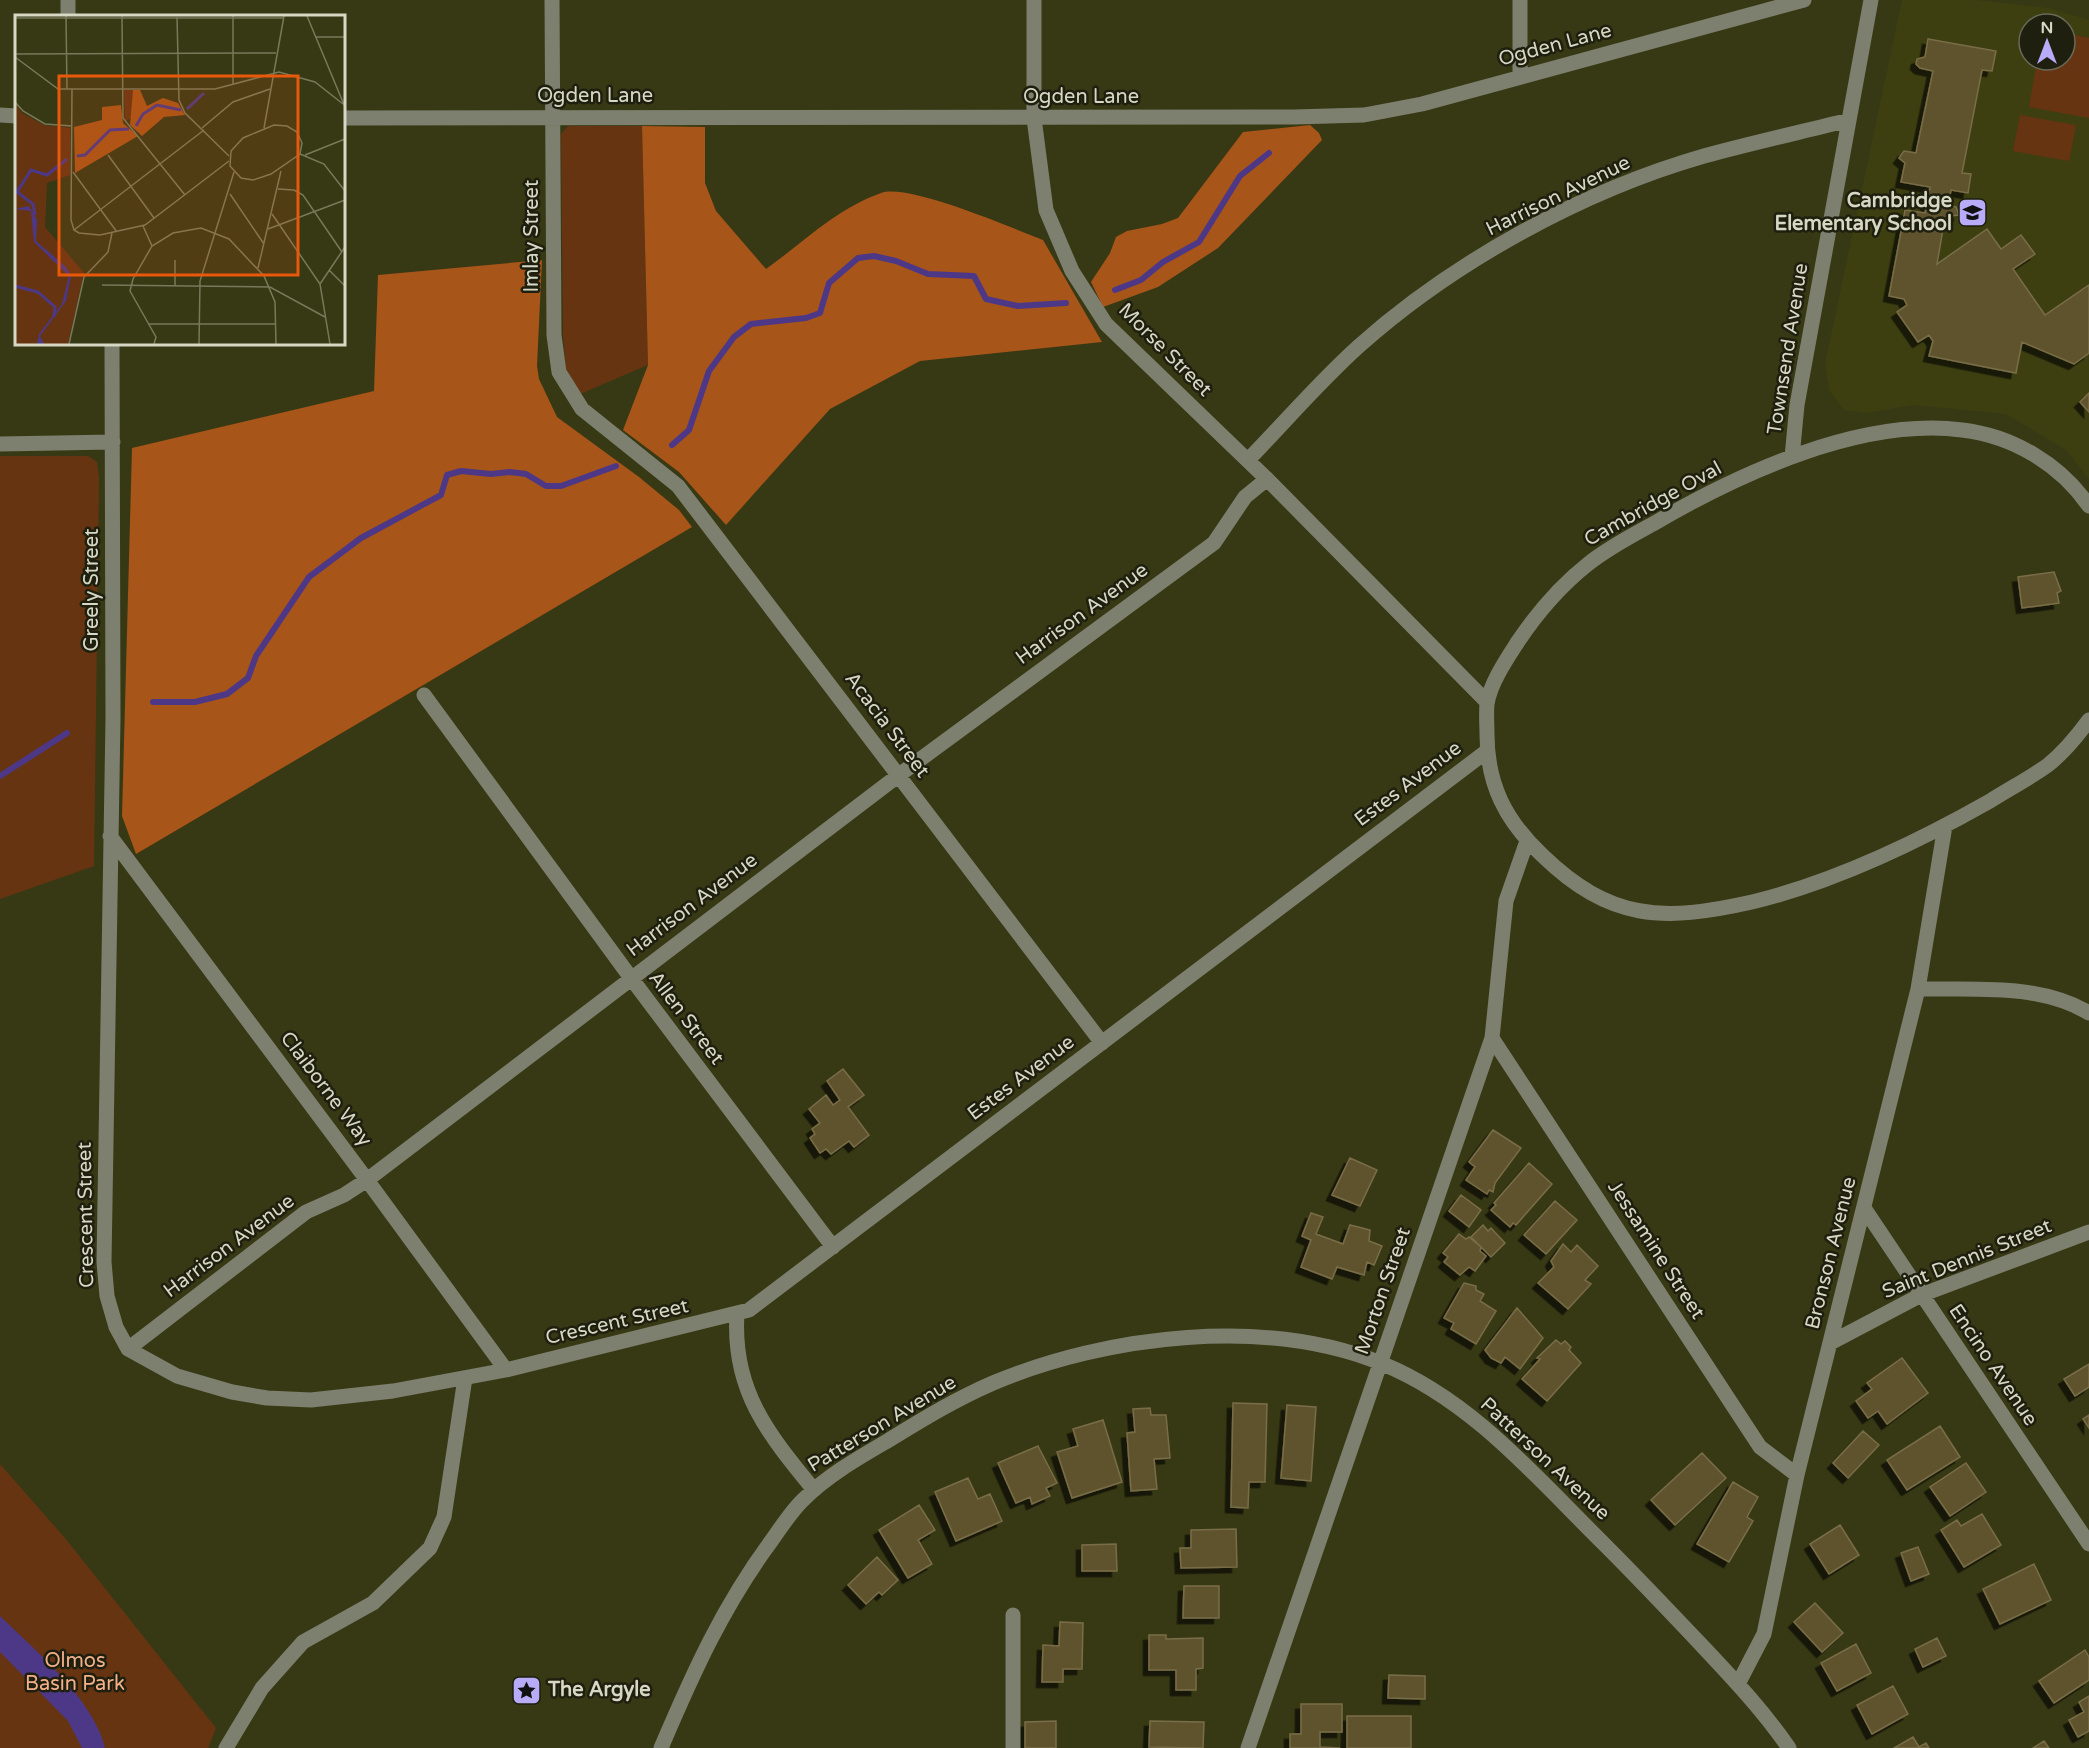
<svg xmlns="http://www.w3.org/2000/svg" width="2089" height="1748" font-family="'Varela Round',sans-serif">
  <style>
    .built { fill: #3d3f11; fill-rule: evenodd }
    .green { fill: #673412 }
    .forest { fill: #a75519 }
    .water { fill: #4d3888 }
    .lines { fill: none; stroke-linecap: round; stroke-linejoin: round }
    .stream { stroke: #4d3888; stroke-width: 6 }
    .building { fill: #5f532f; stroke: #796d47; stroke-width: 1.5; filter: url(#shadow) }
    .minor { stroke: #7e806f; stroke-width: 15 }
    .labels { text-anchor: middle; dominant-baseline: central; stroke-width: 5; stroke-linejoin: round; paint-order: stroke }
    .street-label { font-size: 20px; fill: #d6d8c4; stroke: #1e1f0f }
    .poi-label { font-size: 20px; font-weight: bold; fill: #d6d8c4; stroke: #1e1f0f; text-anchor: end }
    .park-label { font-size: 20px; fill: #f3b089; stroke: #1e1f0f }
    .inset-river { fill: none; stroke: #4d3888; stroke-width: 3 }
    .inset-road { fill: none; stroke: #77795a; stroke-width: 1.5 }
    .view { fill: #e8590c; fill-opacity: 0.15; stroke: #e8590c; stroke-width: 3 }
    .inset-edge { fill: none; stroke: #d6d8c4; stroke-width: 3 }
  </style>
  <defs>
    <filter id="shadow"><feDropShadow dx="-5.5" dy="5.5" stdDeviation="0" flood-color="#0009"/></filter>
  </defs>
  <rect width="100%" height="100%" fill="#373914"/>
  <path class="built" d="M1902,0H1977L2048,8L2089,20V479L2066,450L2006,414L1913,405L1867,413L1844,410L1829,390L1825,364ZM2029,24H2065V60H2029Z"/>
  <path class="green" d="M2065,33L2089,38V118L2029,107L2037,60H2065Z
    M2020,115L2076,125L2069,161L2013,151Z
    M568,126H642L648,365L580,394L566,368L563,334L561,134Z
    M0,456H88L97,462L99,478L94,866L0,899Z
    M0,1464L65,1538L216,1728L208,1748H0Z"/>
  <path class="forest" d="M1310,125L1319,133L1322,140L1218,248L1158,287L1103,307L1091,282L1110,253L1116,237L1127,231L1162,224L1178,218L1243,132Z
    M642,126L705,127V183L716,211L766,269C804,242 836,209 881,193C909,183 1011,228 1043,240L1102,342L920,361L830,409L726,525L679,472L623,430L648,365Z
    M542,260L537,366L539,379L557,417L639,477L679,510L692,527L136,854L122,816L132,448L374,391L378,275Z"/>
  <path class="water" d="M0,1616C35,1650 94,1700 105,1748H82L68,1721L0,1652Z"/>
  <g class="lines">
    <path class="stream" d="M1115,290L1141,280L1163,262L1199,242L1240,176L1269,153
      M672,445L689,430L709,371L734,337L751,324L806,318L820,313L829,283L858,258L874,256L896,261L928,274L974,276L986,299L1018,306L1066,303
      M153,702H195L227,694L248,678L256,656L309,577L361,538L441,495L447,475L461,471L491,474L510,472L526,474L546,486H561L616,466
      M0,776L67,733"/>
  </g>
  <path class="building" d="M1928,39L1996,51L1992,71L1982,70L1962,173L1971,174L1968,193L1951,190L1948,205L1956,207L1959,215L1949,216L1947,229H1943L1937,264L1987,229L2001,249L2021,235L2035,254L2013,269L2045,315L2089,285V353L2074,364L2022,342L2016,373L1929,356L1933,341L1929,335L1918,342L1897,312L1907,305L1904,299L1889,296L1905,210L1925,213L1930,187L1901,182L1905,163L1899,158L1904,151L1916,153L1933,71L1920,68L1916,64L1917,59L1925,57Z
    M2089,393V412L2080,402Z
    M2054,572L2061,591L2057,593L2059,603L2022,608L2018,577Z
    M843,1069L864,1095L848,1107L869,1135L854,1147L849,1141L831,1154L826,1149L820,1153L810,1138L815,1134L812,1129L820,1123L809,1109L826,1095L833,1105L840,1100L827,1081Z
    M1493,1130L1521,1148L1495,1183L1493,1192L1489,1190L1487,1194L1466,1180L1475,1167L1469,1162Z
    M1350,1158L1377,1170L1360,1206L1332,1195Z
    M1529,1163L1552,1184L1516,1225L1513,1223L1510,1227L1491,1210L1496,1205L1494,1203Z
    M1461,1195L1481,1210L1469,1227L1449,1211Z
    M1555,1201L1577,1220L1546,1254L1524,1235Z
    M1311,1213L1323,1217L1316,1234L1343,1244L1350,1225L1370,1230L1369,1241L1382,1246L1374,1265L1367,1262L1364,1275L1337,1267L1332,1279L1301,1267L1311,1240L1302,1236Z
    M1483,1225L1488,1231L1491,1228L1505,1243L1491,1257L1471,1237Z
    M1459,1234L1466,1239L1469,1237L1481,1247L1480,1251L1486,1256L1475,1271L1469,1267L1460,1275L1444,1262L1448,1257L1443,1253Z
    M1563,1244L1571,1252L1577,1245L1598,1266L1585,1280L1591,1284L1568,1309L1538,1283L1554,1267L1551,1261Z
    M1464,1283L1476,1286V1290L1484,1294L1480,1301L1496,1311L1476,1344L1451,1329L1454,1323L1444,1318Z
    M1517,1308L1543,1338L1520,1369L1505,1357L1501,1363L1491,1358L1485,1350Z
    M1556,1340L1561,1344L1565,1341L1571,1347L1569,1350L1581,1363L1547,1401L1522,1379L1540,1359L1537,1358Z
    M1902,1358L1928,1393L1887,1424L1878,1411L1868,1418L1856,1401L1872,1389L1867,1383Z
    M2089,1364V1387L2075,1396L2064,1379Z
    M1233,1403L1267,1404L1265,1482H1249L1248,1508L1231,1507Z
    M1287,1405L1316,1407L1311,1481L1281,1478Z
    M1150,1408L1151,1415H1166L1170,1458L1154,1459L1157,1489L1131,1491L1127,1433L1135,1432L1133,1409Z
    M2089,1415V1428L2083,1419Z
    M1103,1420L1122,1482L1072,1498L1057,1452L1078,1446L1073,1429Z
    M1940,1426L1960,1457L1907,1490L1887,1460Z
    M1863,1431L1879,1445L1848,1478L1833,1463Z
    M1038,1446L1057,1483L1046,1488L1050,1496L1032,1504L1030,1497L1016,1503L998,1463Z
    M1702,1453L1726,1478L1675,1525L1651,1500Z
    M1966,1463L1986,1492L1950,1516L1930,1487Z
    M968,1478L978,1499L990,1494L1002,1521L956,1541L935,1492Z
    M1733,1482L1758,1497L1747,1517L1753,1521L1729,1562L1697,1544Z
    M919,1505L935,1530L918,1540L932,1564L908,1578L879,1530Z
    M1982,1514L2001,1545L1964,1567L1941,1530L1957,1520L1961,1526Z
    M1840,1525L1859,1555L1829,1574L1810,1544Z
    M1236,1529L1237,1567L1181,1568L1180,1548H1191V1530Z
    M1116,1544L1117,1571H1082V1545Z
    M1918,1547L1929,1574L1911,1581L1901,1553Z
    M877,1557L898,1580L882,1595L879,1592L866,1604L848,1585Z
    M2034,1564L2051,1600L2000,1624L1983,1589Z
    M1184,1586H1219V1618H1183Z
    M1815,1603L1843,1633L1822,1652L1794,1622Z
    M1060,1622L1083,1623L1082,1669H1063V1682H1042L1043,1645L1059,1646Z
    M1149,1635H1166V1639L1203,1638V1668L1196,1669V1690H1176V1670H1149Z
    M1937,1638L1946,1656L1923,1667L1915,1649Z
    M1856,1644L1871,1673L1837,1691L1821,1663Z
    M2085,1650L2089,1657V1680L2054,1703L2039,1681Z
    M1389,1675L1425,1676V1699L1388,1698Z
    M1893,1686L1908,1714L1872,1734L1857,1705Z
    M2089,1696V1731L2078,1737L2069,1720L2084,1712L2079,1702Z
    M1301,1704H1342V1732H1320V1747L1340,1748H1290V1734H1301Z
    M1347,1716H1411V1748H1347Z
    M1056,1721V1748H1025V1722Z
    M1150,1721L1204,1722L1203,1748L1149,1747Z
    M1913,1737L1919,1747L1926,1743L1929,1748H1894Z
    M2044,1741L2049,1748H2033Z"/>
  <g class="lines">
    <path class="minor" d="M68,0V16
      M552,0L554,335L559,372L582,409L678,486L1102,1043
      M1034,0V118L1046,210L1072,271L1106,324L1267,479L1487,702
      M1520,0V76
      M0,115L16,116
      M344,118L1294,117L1364,115L1422,104L1804,0
      M112,344L113,719L104,1262L107,1296L116,1327L128,1349L177,1376L232,1392L267,1398L311,1400L393,1391L506,1370L749,1310L1487,751
      M0,444L113,442
      M1792,457L1797,405L1871,0
      M1248,460C1285,422 1320,381 1359,346C1453,262 1582,191 1704,156C1752,143 1801,132 1849,120
      M2089,506C2060,464 2013,436 1962,430C1861,417 1738,474 1653,524C1631,536 1608,548 1588,564C1560,586 1537,613 1517,643C1506,660 1490,684 1487,704C1486,714 1487,725 1487,734C1487,785 1506,821 1542,855C1610,921 1663,922 1752,902C1835,882 1916,843 1990,801C2009,789 2030,778 2048,765C2063,753 2078,735 2089,720
      M424,695L631,978L833,1247
      M110,836L367,1180L506,1370
      M1918,989C1974,990 2039,983 2089,1013
      M1492,1038L1760,1447L1797,1475
      M1864,1208L2089,1544
      M737,1314C732,1390 768,1434 814,1490
      M1830,1343L1921,1295L2089,1232
      M128,1349L306,1212L344,1195L367,1180L899,775L1214,543L1245,497L1267,479
      M1013,1615V1748
      M1738,1684L1764,1634L1797,1475L1918,989L1945,826
      M226,1748L262,1688L303,1642L373,1603L430,1548L444,1517L465,1378
      M661,1748C693,1673 723,1606 772,1540C782,1526 792,1510 804,1499C828,1475 860,1457 889,1440C923,1419 956,1399 993,1383C1107,1335 1267,1316 1383,1364C1473,1401 1537,1478 1605,1545C1640,1580 1674,1616 1708,1652C1737,1683 1765,1713 1789,1748
      M1248,1748L1492,1038L1506,901L1527,841"/>
  </g>
  <defs>
    <symbol id="school-square" viewBox="-11 -11 22 22"><rect x="-9" y="-9" width="18" height="18" rx="4" fill="#b8abf7" stroke="#1e1f0f"/><path d="M0-5L7-2L0 1L-7-2ZM-4 1L0 2.5L4 1V4Q0 6-4 4Z" fill="#111"/></symbol>
    <symbol id="sight-square" viewBox="-11 -11 22 22"><rect x="-9" y="-9" width="18" height="18" rx="4" fill="#b8abf7" stroke="#1e1f0f"/><path d="M0-6L1.8-2.2L6-1.7L2.9 1.2L3.7 5.4L0 3.3L-3.7 5.4L-2.9 1.2L-6-1.7L-1.8-2.2Z" fill="#111"/></symbol>
  </defs>
  <g fill-rule="evenodd">
    <use href="#school-square" x="1956" y="196" width="33" height="33"/>
    <use href="#sight-square" x="510" y="1674" width="33" height="33"/>
  </g>
  <g class="labels">
    <g class="street-label">
      <text transform="translate(1555 45) rotate(-15)">Ogden Lane</text>
      <text x="595" y="96">Ogden Lane</text>
      <text x="1081" y="97">Ogden Lane</text>
      <text transform="translate(1558 196) rotate(-26)">Harrison Avenue</text>
      <text transform="translate(532 236) rotate(-90)">Imlay Street</text>
      <text transform="translate(1788 349) rotate(-81)">Townsend Avenue</text>
      <text transform="translate(1165 350) rotate(45)">Morse Street</text>
      <text transform="translate(1653 504) rotate(-29)">Cambridge Oval</text>
      <text transform="translate(92 590) rotate(-90)">Greely Street</text>
      <text transform="translate(1082 614) rotate(-36)">Harrison Avenue</text>
      <text transform="translate(887 725) rotate(53)">Acacia Street</text>
      <text transform="translate(1408 784) rotate(-37)">Estes Avenue</text>
      <text transform="translate(692 905) rotate(-37)">Harrison Avenue</text>
      <text transform="translate(686 1018) rotate(53)">Allen Street</text>
      <text transform="translate(1021 1078) rotate(-37)">Estes Avenue</text>
      <text transform="translate(326 1089) rotate(53)">Claiborne Way</text>
      <text transform="translate(86 1215) rotate(-91)">Crescent Street</text>
      <text transform="translate(229 1246) rotate(-37)">Harrison Avenue</text>
      <text transform="translate(1656 1250) rotate(57)">Jessamine Street</text>
      <text transform="translate(1831 1253) rotate(-76)">Bronson Avenue</text>
      <text transform="translate(1967 1259) rotate(-22)">Saint Dennis Street</text>
      <text transform="translate(1383 1291) rotate(-71)">Morton Street</text>
      <text transform="translate(617 1322) rotate(-13)">Crescent Street</text>
      <text transform="translate(1993 1365) rotate(56)">Encino Avenue</text>
      <text transform="translate(882 1424) rotate(-31)">Patterson Avenue</text>
      <text transform="translate(1545 1459) rotate(43)">Patterson Avenue</text>
    </g>
    <g class="poi-label">
      <text x="1952" y="201">Cambridge<tspan x="1952" dy="23">Elementary School</tspan></text>
      <text x="548" y="1690" text-anchor="start">The Argyle</text>
    </g>
    <g class="park-label">
      <text x="75" y="1661">Olmos<tspan x="75" dy="23">Basin Park</tspan></text>
    </g>
  </g>
  <g transform="translate(15 15)">
    <rect width="330" height="330" fill="#373914"/>
    <path d="M109,75H118V102L110,106ZM0,88L7,98L29,110L55,113V160L32,168L30,212L69,258L53,329H0Z" fill="#673412"/>
    <path d="M118,75H125L132,91L148,83L163,88L170,100L149,102L127,121L115,110ZM106,90L108,108L123,121L60,158L59,112L87,105V92Z" fill="#a75519"/>
    <path d="M14,191L22,205L21,226L51,252L56,261L51,286L25,321L29,329H22L24,319L47,289L54,261L19,227L16,196L0,194Z" fill="#4d3888"/>
    <path class="inset-river" d="M172,94L189,78M121,111L128,99L142,90L166,95M62,141L70,140L95,115L114,114M20,200L18,189L2,177L16,155L32,160L52,144M0,271L23,277L40,292L39,302"/>
    <path class="inset-road" d="M51,1L52,74M107,1L108,103L170,180M218,1V69M292,1L330,92M162,2L164,85L170,98L214,141M0,3H268M301,22H330M0,39L261,38M0,42L43,74H200L264,57L300,67L328,89M57,74L56,205L59,215L64,218L85,220L130,210L214,146M0,87L8,96L30,109L57,111M259,110L272,111L282,117L287,128L285,139L256,159L238,165L226,163L215,151L216,136L228,123ZM187,113L218,87L255,74M249,113L269,1M285,139L309,149L330,176M93,140L139,203M290,140L330,124M58,157L102,217M263,174L279,175L288,180L327,237M215,179L249,229M257,199L305,269L315,329M128,211L137,231M253,214L330,185M59,215L189,115M160,245V271M243,253L266,156M314,255L330,271M305,269L330,232M87,270L255,272L310,302M134,309H261M54,329L69,262L93,237L97,218M139,329L141,322L115,276L118,264L137,231L158,218L186,213L214,224L249,261L260,287L261,329M184,329L185,266L219,157"/>
    <path class="view" d="M44,61H283V260H44Z"/>
    <rect width="330" height="330" class="inset-edge"/>
  </g>
  <g transform="translate(2047 42)"><circle r="28" fill="#1e1f0f" stroke="#686957" stroke-width="1.5"/>
  <path d="M0-4.5L10 22L0 15L-10 22Z" fill="#b8abf7"/>
  <text y="-9" font-size="16" font-weight="bold" text-anchor="middle" fill="#d6d8c4">N</text>
  </g>
</svg>
